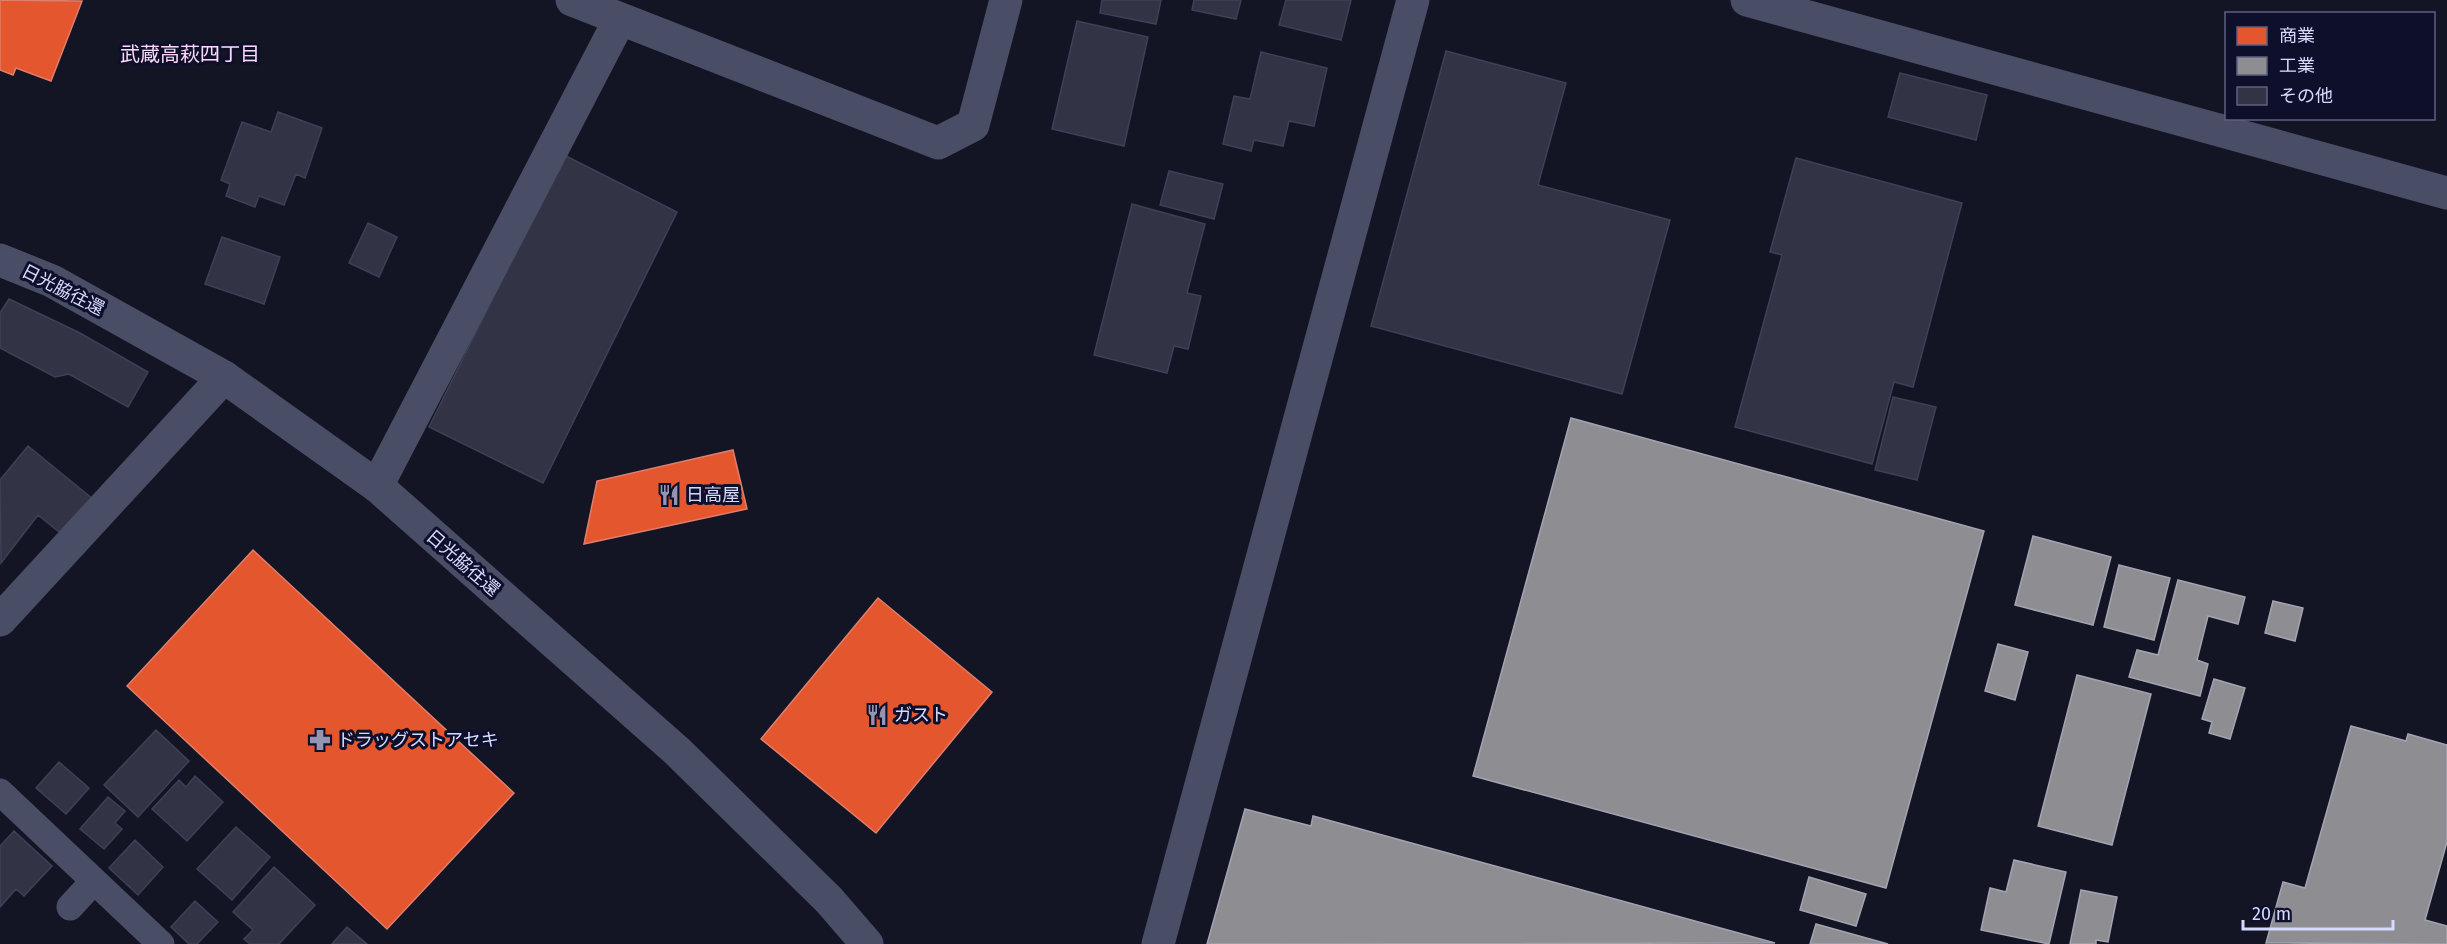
<svg xmlns="http://www.w3.org/2000/svg" width="2447" height="944" font-family="'Fira Sans','Noto Sans JP',sans-serif">
  <style>
    .shops { fill: #e4572e; stroke: #e07e6d; stroke-width: 1.5 }
    .industry { fill: #8d8d92; stroke: #a3a4b3; stroke-width: 1.5 }
    .building { fill: #323446; stroke: #3f3f58; stroke-width: 1.5 }
    .lines { fill: none; stroke-linecap: round; stroke-linejoin: round }
    .service { stroke: #494d65; stroke-width: 27 }
    .minor { stroke: #494d65; stroke-width: 33 }
    .tertiary { stroke: #494d65; stroke-width: 33 }
    .labels { text-anchor: middle; dominant-baseline: central; stroke-width: 6; stroke-linejoin: round; paint-order: stroke }
    .street-label { font-size: 18px; fill: #d7daff; stroke: #0e0f2a }
    .poi-label { font-size: 18px; fill: #d7daff; stroke: #0e0f2a; text-anchor: start }
    .neighbourhood-label { font-size: 20px; fill: #ffd9f9; stroke: #0e0f2a }
  </style>
  <rect width="100%" height="100%" fill="#141524"/>
  <path class="shops" d="M0,0L82,1L51,81L16,68L13,75L0,70Z
    M733,450L747,509L584,544L597,481Z
    M253,550L514,793L387,929L127,686Z
    M878,598L992,692L876,833L761,739Z"/>
  <path class="industry" d="M1571,418L1984,531L1886,888L1473,776Z
    M2033,536L2111,557L2093,625L2015,605Z
    M2119,565L2170,578L2154,640L2104,627Z
    M2178,580L2245,597L2238,624L2208,616L2197,660L2208,664L2200,696L2129,677L2137,650L2158,655Z
    M2273,601L2303,608L2295,641L2265,633Z
    M1998,644L2028,652L2015,700L1985,691Z
    M2077,675L2151,694L2112,845L2038,826Z
    M2214,679L2245,688L2230,739L2209,733L2212,722L2202,719Z
    M2351,726L2406,741L2408,734L2447,745V842L2425,920L2447,926V944L2266,943L2283,882L2305,888Z
    M1245,809L1311,826L1313,816L1775,943L1207,944Z
    M2014,860L2066,872L2049,944L1981,930L1990,888L2006,892Z
    M1809,877L1866,894L1856,926L1800,910Z
    M2081,890L2117,897L2108,942L2096,940V944H2070Z
    M1816,924L1888,944H1810Z"/>
  <path class="building" d="M1102,0H1161L1156,24L1100,13Z
    M1194,0H1241L1236,19L1192,10Z
    M1286,0H1351L1341,40L1279,25Z
    M1077,21L1148,37L1124,146L1052,129Z
    M1446,51L1566,83L1538,185L1670,220L1622,394L1371,326Z
    M1261,52L1327,68L1314,126L1289,121L1283,146L1254,140L1251,151L1223,144L1234,96L1250,99Z
    M1900,73L1987,95L1976,140L1888,117Z
    M278,112L322,128L305,178L296,174L284,205L259,196L255,207L226,196L230,184L221,180L242,122L271,132Z
    M564,155L677,212L543,483L429,427Z
    M1796,158L1962,203L1913,387L1894,382L1872,464L1735,427L1782,255L1770,252Z
    M1169,171L1223,184L1214,219L1160,205Z
    M1132,204L1205,224L1187,293L1201,296L1188,349L1174,346L1167,373L1094,355Z
    M368,223L397,237L379,277L349,263Z
    M222,237L280,257L264,304L205,284Z
    M9,299L80,333L148,372L128,407L69,374L55,377L0,348V313Z
    M1893,397L1936,407L1917,480L1875,470Z
    M28,446L93,499L64,536L38,515L1,563L0,480Z
    M156,730L189,761L138,817L104,785Z
    M59,762L89,788L66,814L36,788Z
    M195,776L223,802L187,841L152,809L179,780L186,787Z
    M108,797L125,811L115,823L122,829L104,849L80,829Z
    M236,827L270,857L232,900L197,869Z
    M14,831L52,866L24,896L16,889L0,907V846Z
    M135,840L163,867L138,895L109,868Z
    M274,867L315,905L279,944H250L244,939L253,930L233,912Z
    M195,901L218,922L197,944H189L171,927Z
    M347,927L367,944H332Z"/>
  <g class="lines">
    <path class="service" d="M0,792L161,944
      M70,907L93,882"/>
    <path class="minor" d="M572,0L938,143L973,125L1006,0
      M1747,0L2447,193
      M377,486L620,19
      M0,620L224,377"/>
    <path class="tertiary" d="M0,260L52,281L224,377L377,486L677,751L829,900L867,944
      M1158,944L1413,0"/>
  </g>
  <defs>
    <symbol id="restaurant-bare" viewBox="-9 -9 18 18"><path d="M-5-6h1v4h1v-4h1v4h1v-4h1v5L-1.5 .5V6h-2V.5L-5-1ZM5-6V6H3V1.5H1.5Q1.5-4 5-6Z" fill="#9395b2" stroke="#0e0f2a" stroke-width="2.5" paint-order="stroke"/></symbol>
    <symbol id="pharmacy-bare" viewBox="-9 -9 18 18"><path d="M-2-6h4v4h4v4h-4v4h-4v-4h-4v-4h4Z" fill="#9395b2" stroke="#0e0f2a" stroke-width="2.5" paint-order="stroke"/></symbol>
  </defs>
  <g fill-rule="evenodd">
    <use href="#restaurant-bare" x="654" y="480" width="30" height="30"/>
    <use href="#restaurant-bare" x="862" y="700" width="30" height="30"/>
    <use href="#pharmacy-bare" x="305" y="725" width="30" height="30"/>
  </g>
  <g class="labels">
    <g class="street-label">
      <text transform="translate(63 290) rotate(27)">日光脇往還</text>
      <text transform="translate(463 563) rotate(41)">日光脇往還</text>
    </g>
    <g class="poi-label">
      <text x="686" y="495">日高屋</text>
      <text x="894" y="715">ガスト</text>
      <text x="337" y="740">ドラッグストアセキ</text>
    </g>
    <g class="neighbourhood-label">
      <text x="190" y="54">武蔵高萩四丁目</text>
    </g>
  </g>
  <rect x="2225" y="12" width="210" height="108" fill="#0e0f2a" stroke="#5e607f" stroke-width="1.5"/>
  <rect x="2237" y="27" width="30" height="18" fill="#e4572e" stroke="#5e607f" stroke-width="1.5"/>
  <text x="2279" y="42" font-size="18" fill="#d7daff">商業</text>
  <rect x="2237" y="57" width="30" height="18" fill="#8d8d92" stroke="#5e607f" stroke-width="1.5"/>
  <text x="2279" y="72" font-size="18" fill="#d7daff">工業</text>
  <rect x="2237" y="87" width="30" height="18" fill="#323446" stroke="#5e607f" stroke-width="1.5"/>
  <text x="2279" y="102" font-size="18" fill="#d7daff">その他</text>
  <path d="M2243 920v9h150v-9" fill="none" stroke="#d7daff" stroke-width="3"/>
  <text x="2252" y="920" font-size="18" fill="#d7daff" stroke="#0e0f2a" stroke-width="4.5" paint-order="stroke">20 m</text>
</svg>
